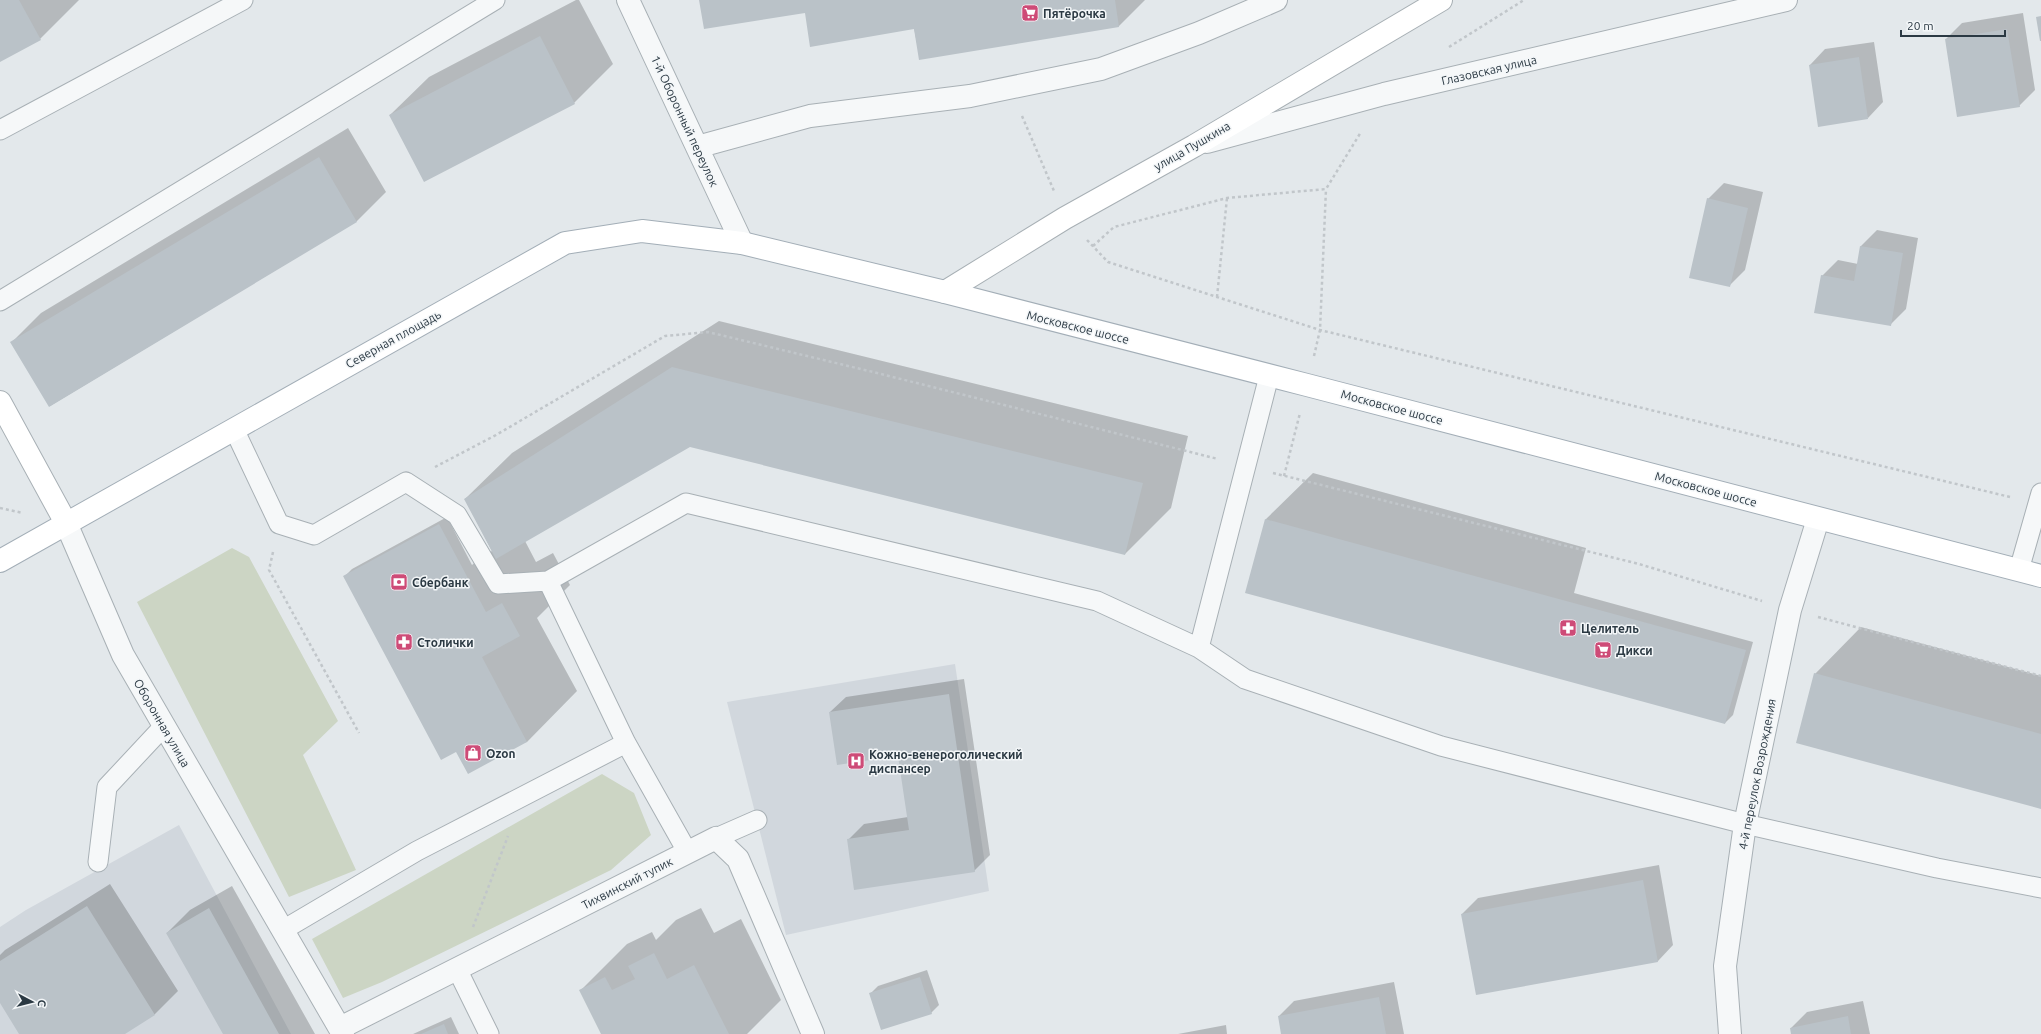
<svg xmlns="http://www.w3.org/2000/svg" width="2041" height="1034" font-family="Ubuntu,sans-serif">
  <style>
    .built { fill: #d1d7dd }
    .green { fill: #ccd5c4 }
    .shadow { fill: #0003 }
    .building { fill: #bac2c8 }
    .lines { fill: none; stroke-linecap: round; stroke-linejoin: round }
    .lane-casing { stroke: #a8b0b5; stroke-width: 21 }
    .street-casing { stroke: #a8b0b5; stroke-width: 24 }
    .secondary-casing { stroke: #a8b0b5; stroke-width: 24 }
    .primary-casing { stroke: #a3aeb7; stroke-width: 24 }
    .path { stroke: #c1c6ca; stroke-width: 2.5; stroke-dasharray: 3 3; stroke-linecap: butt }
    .lane { stroke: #f6f8f9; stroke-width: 19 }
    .street { stroke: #f6f8f9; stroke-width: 22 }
    .secondary { stroke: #fff; stroke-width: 22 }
    .primary { stroke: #fff; stroke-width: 22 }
    .labels { text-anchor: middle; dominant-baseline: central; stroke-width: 3; stroke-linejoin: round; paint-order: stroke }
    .poi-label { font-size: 12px; font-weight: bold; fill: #2b3943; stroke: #f3f6f8; text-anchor: start }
    .street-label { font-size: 12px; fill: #2b3943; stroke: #f3f6f8 }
  </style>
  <rect width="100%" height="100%" fill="#e3e8eb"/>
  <path class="built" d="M955,664L989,891L786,935L727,702Z
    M179,825L291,1034H0V927L26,910Z"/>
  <path class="green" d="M232,548L249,557L338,721L303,755L356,870L289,897L137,602Z
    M602,774L634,793L651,835L611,870L382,982L343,998L312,939Z"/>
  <path class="shadow" d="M0,0H79L40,39L0,61Z
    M576,0H579L613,64L574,103L390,115L429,77Z
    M700,0H1145L1119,26L920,59L914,28L806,11Z
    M2023,13L2035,90L2019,106L1946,39L1962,23Z
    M1874,42L1883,102L1868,118L1810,65L1825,49Z
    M348,128L386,192L357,221L50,406L12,342L41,313Z
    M1724,183L1763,192L1745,270L1729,286L1708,199Z
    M1877,230L1918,238L1906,309L1890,325L1822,276L1838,260L1858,264L1861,246Z
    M719,321L1188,436L1171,508L1125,554L690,446L525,541L536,562L553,553L570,585L537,618L577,691L527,742L457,751L344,577L352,569L447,517L472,565L481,557L492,551L465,499L512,453Z
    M1313,473L1586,548L1574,593L1753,642L1733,715L1725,723L1246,592L1266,519Z
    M1861,627L2041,676V808L1815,674Z
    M964,679L990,855L974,871L848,840L864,824L908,817L899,755L830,712L846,697Z
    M1659,865L1673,945L1658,961L1462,914L1478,898Z
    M110,884L178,991L155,1014L123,1034H21L0,1001V955L5,950Z
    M232,886L315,1034H224L167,933L190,910Z
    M701,908L714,933L741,919L781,1000L747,1034H603L581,990L627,944L652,932L656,940L676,920Z
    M927,970L939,1005L931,1013L870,994L878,986Z
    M1394,982L1404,1034H1282L1279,1016L1294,1001Z
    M1863,1001L1870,1034H1792L1791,1028L1807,1012Z
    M451,1017L459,1034H413Z
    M1226,1025L1227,1034H1178Z"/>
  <path class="building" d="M0,0H19L41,40L0,62Z
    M699,0H1115L1119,27L919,60L914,29L810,47L805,13L704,29Z
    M2041,16V41H2040L2036,17Z
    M2007,29L2020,107L1957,117L1945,39Z
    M540,36L575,104L424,182L389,115Z
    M1859,57L1868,119L1818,127L1809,65Z
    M319,157L357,222L49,407L10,342Z
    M1707,198L1748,208L1730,287L1689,278Z
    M1860,246L1903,253L1891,326L1814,313L1821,275L1854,281Z
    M672,367L1143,483L1125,555L690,447L496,559L464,499Z
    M1265,519L1746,650L1725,724L1245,593Z
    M439,524L486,612L502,603L520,636L482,657L527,742L468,774L456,752L441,760L343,576Z
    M1814,673L2041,734V809L1796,743Z
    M949,694L975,872L854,890L847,839L909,830L898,756L837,765L829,712Z
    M1643,880L1658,962L1476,995L1461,914Z
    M87,906L155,1015L125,1034H19L0,1003V961Z
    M209,908L279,1034H223L166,933Z
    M654,953L667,979L694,965L729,1034H601L579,990L605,977L612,990L635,979L628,966Z
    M920,977L932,1014L881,1030L869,993Z
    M1379,997L1386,1034H1281L1278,1016Z
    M1848,1016L1851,1034H1791L1790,1028Z
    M444,1024L448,1034H421Z"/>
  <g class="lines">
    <defs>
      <path id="lane" d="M0,130L243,0
        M0,301L495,0
        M234,429L279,524L314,535L406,482L457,515L498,584L548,581
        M2019,570L2041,493
        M1199,648L1269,376
        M716,838L757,820
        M688,853L626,743L548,581L686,503L1097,601L1199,648L1245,679L1441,746L1745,824L1937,868L2041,888
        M98,862L107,787L164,726
        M283,930L417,851L626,743
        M457,969L489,1034"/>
      <path id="street" d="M628,0L742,243
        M1207,142L1384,94L1786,0
        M697,147L810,116L970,96L1101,69L1199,33L1276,0
        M66,523L123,655L343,1034
        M340,1028L716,838L738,859L813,1034
        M1730,1034L1725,966L1745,824L1790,610L1818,519"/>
      <path id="secondary" d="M945,292L1065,218L1194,146L1441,0
        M0,402L66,523"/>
      <path id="primary" d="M0,561L565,243L642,231L742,243L945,292L1307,385L2041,576"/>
    </defs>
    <use href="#lane" class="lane-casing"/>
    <use href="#street" class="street-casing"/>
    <use href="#secondary" class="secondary-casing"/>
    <use href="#primary" class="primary-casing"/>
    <path class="path" d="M1449,47L1524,0
      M1022,116L1054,191
      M1087,240L1108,262L1320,330L2010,497
      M1093,246L1114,227L1227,198L1326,189L1361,132
      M1217,297L1227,198
      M1314,356L1320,330L1326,189
      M435,467L496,435L665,336L708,332L873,372L1218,459
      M1273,473L1639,564L1762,601
      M1284,476L1300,413
      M0,508L23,513
      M273,552L269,570L359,733
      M1818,617L2041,676
      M473,927L508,836"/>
    <use href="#lane" class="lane"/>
    <use href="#street" class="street"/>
    <use href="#secondary" class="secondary"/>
    <use href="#primary" class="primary"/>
  </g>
  <defs>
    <symbol id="supermarket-square" viewBox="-11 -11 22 22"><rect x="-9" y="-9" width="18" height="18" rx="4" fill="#ce4b77" stroke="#f3f6f8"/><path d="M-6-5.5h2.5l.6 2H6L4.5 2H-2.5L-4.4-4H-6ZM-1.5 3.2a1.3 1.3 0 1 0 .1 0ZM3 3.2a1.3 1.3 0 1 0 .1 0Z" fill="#fff"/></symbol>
    <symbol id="bank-square" viewBox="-11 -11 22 22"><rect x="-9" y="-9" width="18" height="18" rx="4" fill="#ce4b77" stroke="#f3f6f8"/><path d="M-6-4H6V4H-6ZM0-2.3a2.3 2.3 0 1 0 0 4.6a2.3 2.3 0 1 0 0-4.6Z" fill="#fff"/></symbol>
    <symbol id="pharmacy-square" viewBox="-11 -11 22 22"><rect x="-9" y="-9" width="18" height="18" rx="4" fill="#ce4b77" stroke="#f3f6f8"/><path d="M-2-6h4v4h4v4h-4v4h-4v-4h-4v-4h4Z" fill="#fff"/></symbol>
    <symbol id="shop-square" viewBox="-11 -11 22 22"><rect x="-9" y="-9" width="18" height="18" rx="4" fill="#ce4b77" stroke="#f3f6f8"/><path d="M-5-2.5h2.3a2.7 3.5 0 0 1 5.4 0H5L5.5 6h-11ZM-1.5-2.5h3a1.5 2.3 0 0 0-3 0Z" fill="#fff"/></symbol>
    <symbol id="hospital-square" viewBox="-11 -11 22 22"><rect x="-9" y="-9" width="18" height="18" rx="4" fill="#ce4b77" stroke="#f3f6f8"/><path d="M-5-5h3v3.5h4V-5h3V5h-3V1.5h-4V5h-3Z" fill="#fff"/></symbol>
  </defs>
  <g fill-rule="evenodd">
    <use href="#supermarket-square" x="1020" y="3" width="20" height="20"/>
    <use href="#bank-square" x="389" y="572" width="20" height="20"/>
    <use href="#pharmacy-square" x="1558" y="618" width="20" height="20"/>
    <use href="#pharmacy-square" x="394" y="632" width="20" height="20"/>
    <use href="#supermarket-square" x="1593" y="640" width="20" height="20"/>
    <use href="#shop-square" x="463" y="743" width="20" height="20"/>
    <use href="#hospital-square" x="846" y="751" width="20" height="20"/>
  </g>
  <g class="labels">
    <g class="poi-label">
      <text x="1043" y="13">Пятёрочка</text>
      <text x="412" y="582">Сбербанк</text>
      <text x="1581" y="628">Целитель</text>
      <text x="417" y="642">Столички</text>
      <text x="1616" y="650">Дикси</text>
      <text x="486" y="753">Ozon</text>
      <text x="869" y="754">Кожно-венероголический<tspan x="869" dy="14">диспансер</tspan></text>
    </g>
    <g class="street-label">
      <text transform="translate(1489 70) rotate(-13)">Глазовская улица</text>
      <text transform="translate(685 121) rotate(65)">1-й Оборонный переулок</text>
      <text transform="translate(1192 146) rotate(-30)">улица Пушкина</text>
      <text transform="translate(1078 327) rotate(14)">Московское шоссе</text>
      <text transform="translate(393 339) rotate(-29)">Северная площадь</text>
      <text transform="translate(1392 407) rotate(15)">Московское шоссе</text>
      <text transform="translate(1706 489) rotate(15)">Московское шоссе</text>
      <text transform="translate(162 723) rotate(60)">Оборонная улица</text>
      <text transform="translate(1757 774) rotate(-79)">4-й переулок Возрождения</text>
      <text transform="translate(627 883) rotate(-27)">Тихвинский тупик</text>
    </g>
  </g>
  <g transform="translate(32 1002) rotate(97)" stroke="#f3f6f8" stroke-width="3" paint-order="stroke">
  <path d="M0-3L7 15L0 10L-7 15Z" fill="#2b3943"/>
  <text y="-6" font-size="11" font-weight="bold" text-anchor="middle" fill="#2b3943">С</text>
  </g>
  <path d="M1901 30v6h104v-6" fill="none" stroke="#2b3943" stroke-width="2"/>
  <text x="1907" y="30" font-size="12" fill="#2b3943" stroke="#f3f6f8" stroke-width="3" paint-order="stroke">20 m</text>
</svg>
